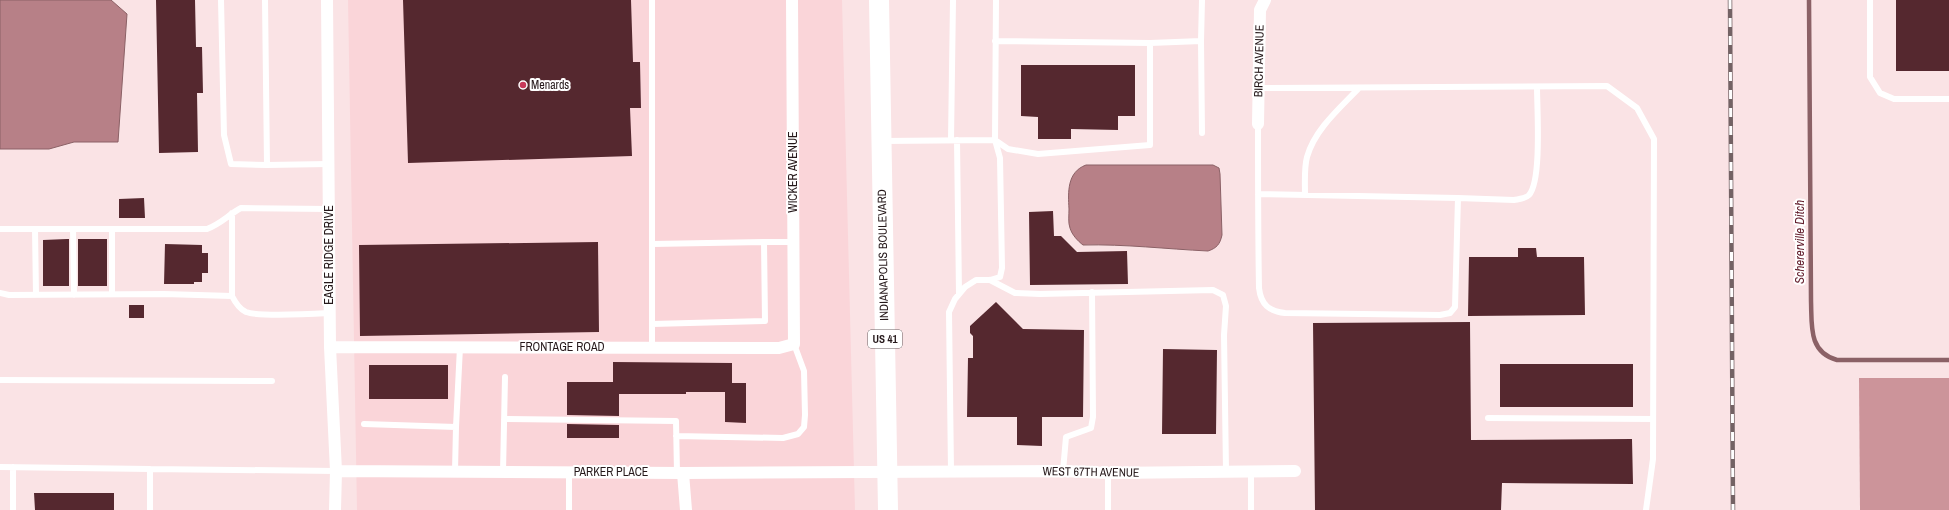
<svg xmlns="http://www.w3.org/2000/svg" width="1949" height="510" font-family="'Archivo Narrow',sans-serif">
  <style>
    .built { fill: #fad5d9 }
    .forest { fill: #cc949a }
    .water { fill: #b78087; stroke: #8b6166 }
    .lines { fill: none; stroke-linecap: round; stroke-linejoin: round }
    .stream { stroke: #8b6166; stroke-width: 4.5 }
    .building { fill: #55282f }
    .service { stroke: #fff; stroke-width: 6 }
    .minor { stroke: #fff; stroke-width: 12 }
    .trunk { stroke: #fff; stroke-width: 20 }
    .rail-casing { stroke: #736264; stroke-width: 4.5 }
    .rail { stroke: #fff; stroke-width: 3; stroke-dasharray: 9; stroke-linecap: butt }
    .poi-dot { fill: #c8385a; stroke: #fff; stroke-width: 1.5 }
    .labels { text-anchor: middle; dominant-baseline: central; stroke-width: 4; stroke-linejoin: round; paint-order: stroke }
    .shield { fill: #fff; stroke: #665d5f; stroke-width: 1 }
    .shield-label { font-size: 11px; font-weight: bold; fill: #25181a }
    .street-label { font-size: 12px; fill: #25181a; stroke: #fff }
    .poi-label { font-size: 12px; fill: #25181a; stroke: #fff; text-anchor: start }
    .water-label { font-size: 13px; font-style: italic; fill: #65212f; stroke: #fff }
  </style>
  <rect width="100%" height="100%" fill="#fae3e5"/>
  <path class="built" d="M348,0H842L855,510H357Z"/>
  <path class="forest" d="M1859,378H1949V510H1860Z"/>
  <path class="water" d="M0,0H111L127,14L118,142H74L49,149H0Z
    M1086,165H1213L1219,168L1220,174L1222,235C1220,244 1217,248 1208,251C1166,249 1125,244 1083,245C1078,241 1072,235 1070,228C1068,223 1069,215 1069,209C1068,192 1067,172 1086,165Z"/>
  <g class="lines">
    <path class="stream" d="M1809,0L1811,301C1812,325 1808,352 1837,360H1949"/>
  </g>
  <path class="building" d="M156,0H195L196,47H202L203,93H197L198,152L159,153Z
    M403,0H631L633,62H640L641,108H630L632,156L408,163Z
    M1896,0H1949V71H1896Z
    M1021,65H1135V116H1118V130L1071,129V139H1038V117L1021,116Z
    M144,198L145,218H119V199Z
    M1053,211L1054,236H1061L1077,252L1127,251L1128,284L1030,285L1029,212Z
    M67,239H69V286H43V240Z
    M78,239H107V286H78Z
    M598,242L599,332L360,336L359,245Z
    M165,244L202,245V253H208V273H202V282H194V284H164Z
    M1518,248H1536L1537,257H1584L1585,315L1468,316L1469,257H1518Z
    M996,302L1023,329L1084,330L1083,417H1042V446L1017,445V417H967L968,358H973V336L970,333V326Z
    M129,305H144V318H129Z
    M1470,322L1471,440L1632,439L1633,484L1502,483L1501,510H1315L1313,323Z
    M1163,349L1217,350L1216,434H1162Z
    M613,362L732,363V383H746V423L725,422V392H686V394H619V416L567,415V382H613Z
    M1500,364H1633V407H1500Z
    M369,365H448V399H369Z
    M567,424L619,425V438H567Z
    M34,493H114V510H35Z"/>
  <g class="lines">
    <path class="service" d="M221,0L224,135L231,164L267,165
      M265,0L267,165L328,164
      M1870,0V77L1880,93L1894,99H1949
      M995,41L1150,43V145L1038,154L1008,149L995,140L996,0
      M1201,41L1202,0
      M1150,43L1201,41L1202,133
      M1259,88L1607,86L1637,108L1654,139L1653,459L1646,510
      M1258,124C1258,179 1258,234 1259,288C1261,305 1269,311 1285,313L1440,315L1450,313L1455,307L1458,198L1258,194
      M951,140L953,0
      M957,140L959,294
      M883,141L995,140L1000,158L1002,268L1000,277L990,280H976L965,287L955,299L949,312L951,471
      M1305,194C1305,183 1304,168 1307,157C1315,129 1340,108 1359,88
      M1458,198L1514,200C1519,199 1525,199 1529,195C1542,181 1537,108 1537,87
      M0,229H207C222,223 228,215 241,208L329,209
      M35,229L36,295
      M73,229L74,295
      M112,229V294
      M652,244L764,242
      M990,280L1015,293L1040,294L1213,290L1223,295L1226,306L1224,335L1226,471
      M0,293L9,295L164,294L232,296V213
      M232,296C235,302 239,309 246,312C260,317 312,314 330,313
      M652,324L765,321L764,242H793
      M652,348V0
      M0,380L272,381
      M1488,418L1653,419
      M504,419L676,421L677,473
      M364,424L456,427L460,347
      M676,436L783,438L798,434L804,427L805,415L804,371L794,344
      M0,467L150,469
      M13,467V510
      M455,471L456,427
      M1063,471L1066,437L1091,428L1093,417L1092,292
      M503,472L505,377
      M569,472V510
      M1108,473V510
      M150,510V469L336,471
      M1251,510V471"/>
    <path class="minor" d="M327,0L330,347L336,471L335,510
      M1258,124L1260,10L1265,0
      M330,347L779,348L794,344L792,0
      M336,471L683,473L1063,471L1108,473L1295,471
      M683,473L686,510"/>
    <path class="trunk" d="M879,0L888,510"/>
    <defs>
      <path id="rail" d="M1730,0L1733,510"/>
    </defs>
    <use href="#rail" class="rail-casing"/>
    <use href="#rail" class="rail"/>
  </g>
  <circle class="poi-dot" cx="523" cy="85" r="4"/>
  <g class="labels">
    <rect class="shield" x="868" y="330" width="34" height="18" rx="3"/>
    <g class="shield-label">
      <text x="885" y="339">US 41</text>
    </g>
    <g class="street-label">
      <text transform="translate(1259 61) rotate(-89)">BIRCH AVENUE</text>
      <text transform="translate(793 172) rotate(-90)">WICKER AVENUE</text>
      <text transform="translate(329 255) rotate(-90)">EAGLE RIDGE DRIVE</text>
      <text transform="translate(883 255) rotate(-91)">INDIANAPOLIS BOULEVARD</text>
      <text x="562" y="347">FRONTAGE ROAD</text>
      <text x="611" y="472">PARKER PLACE</text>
      <text transform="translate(1091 472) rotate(1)">WEST 67TH AVENUE</text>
    </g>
    <g class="poi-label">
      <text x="531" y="85">Menards</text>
    </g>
    <g class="water-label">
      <text transform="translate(1799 242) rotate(-90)">Schererville Ditch</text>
    </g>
  </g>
</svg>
